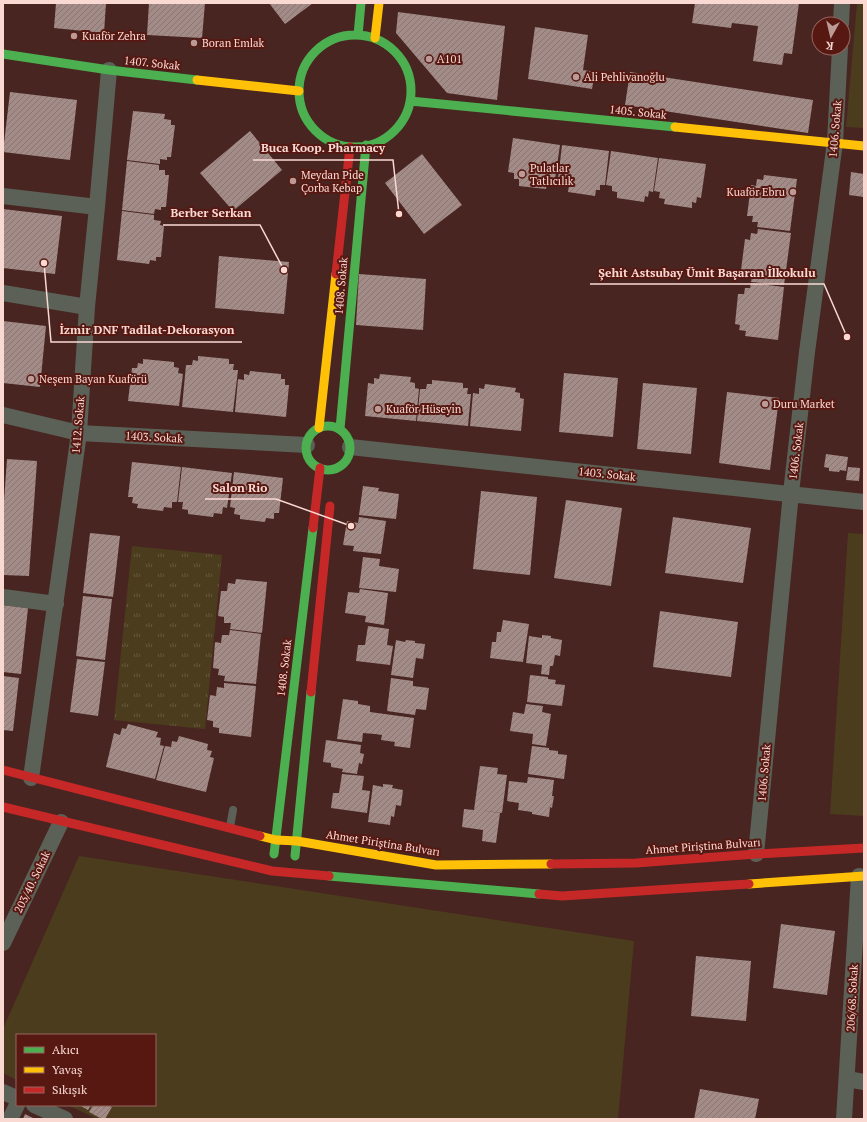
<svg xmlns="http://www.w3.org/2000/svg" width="867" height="1122" font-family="'PT Serif',serif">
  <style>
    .grass { fill: #4b3c1e }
    .park { fill: url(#park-tufts) }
    .building { fill: url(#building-hatch) }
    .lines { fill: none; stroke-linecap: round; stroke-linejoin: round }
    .lane { stroke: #5b6157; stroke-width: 8 }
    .street { stroke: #5b6157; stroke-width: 16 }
    .fast { stroke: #4caf50; stroke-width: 9 }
    .slow { stroke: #ffc107; stroke-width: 9 }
    .jam { stroke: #c62828; stroke-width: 9 }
    .poi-dot { fill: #bc9a95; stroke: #571812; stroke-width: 1.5 }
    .labels { text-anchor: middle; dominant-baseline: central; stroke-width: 4; stroke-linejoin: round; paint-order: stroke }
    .poi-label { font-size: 11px; fill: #fad9d3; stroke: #571812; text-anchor: start }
    .street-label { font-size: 11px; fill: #fad9d3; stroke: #571812 }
    .leader { fill: none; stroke: #fad9d3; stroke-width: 1.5 }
    .callout-dot { fill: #fad9d3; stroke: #571812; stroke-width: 1.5 }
    .callout-label { font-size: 12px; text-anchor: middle; font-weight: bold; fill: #fad9d3; stroke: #571812; stroke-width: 4; stroke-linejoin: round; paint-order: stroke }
  </style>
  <defs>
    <pattern id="park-tufts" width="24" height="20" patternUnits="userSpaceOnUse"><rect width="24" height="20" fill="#4b3c1e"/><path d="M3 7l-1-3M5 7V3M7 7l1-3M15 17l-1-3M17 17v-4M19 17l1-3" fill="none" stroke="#66583e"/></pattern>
    <pattern id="building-hatch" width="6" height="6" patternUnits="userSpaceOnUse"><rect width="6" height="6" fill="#a38b88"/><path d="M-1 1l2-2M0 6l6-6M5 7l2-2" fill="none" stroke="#897572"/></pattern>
  </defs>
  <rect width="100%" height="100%" fill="#482521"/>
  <path class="grass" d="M857,3H864V128L846,127Z
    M848,533L864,534V816L830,814Z
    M79,856L634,941L618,1119H97L68,1105H155V1035H17V1080L3,1073V1029Z"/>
  <path class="park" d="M132,546L222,555L205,729L114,720Z"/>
  <path class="building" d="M56,3H106L104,33L54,28Z
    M149,3H205L202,38L147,35Z
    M269,3H313L285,24Z
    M695,3H799L792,54L784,53L782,65L753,61L758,26L732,23L731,28L692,23Z
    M398,12L505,26L497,100L447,93L396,33Z
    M535,27L588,35L583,70L595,72L592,89L528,79Z
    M630,72L813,100L808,133L625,105Z
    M10,92L77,100L70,160L3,152Z
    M133,111L165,114L164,119L171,120V125H175L171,157H167V160L160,159V164L127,160Z
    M250,131L282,170L233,211L200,173Z
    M513,138L560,145L555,179L551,178L550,184L547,183L546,189L519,186V179H514V173L508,172Z
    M562,145L609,151L605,185H600V190H596L595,196L568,192L569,186L563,185L564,180L558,179Z
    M611,151L658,158L653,192L649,191L648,197L645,196L644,202L617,198V192L612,191V186L606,185Z
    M422,154L462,205L424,234L385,183Z
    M659,158L706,164L701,198L697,197L696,203L692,202V208L664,204L665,199L659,198L660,192L654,191Z
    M127,161L159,165V170H165V175H169L166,207H161V210L155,209L154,214L122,210Z
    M851,172L864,174V197L849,195Z
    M764,175L797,179L790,231L757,227L758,222H752L753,216H747L751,185L756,186L757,179L763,180Z
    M3,209L62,216L55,274L3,268Z
    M122,211L154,215V220L161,221L160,225L164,226L161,257H156V261L150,260L149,264L117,260Z
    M758,229L791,233L784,285L751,282L752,277L746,276L747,270H741L745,239L750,240L751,233L757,234Z
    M219,256L289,262L284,314L215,308Z
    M359,274L426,279L423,330L356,325Z
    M751,283L784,287L778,340L745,336L746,331L739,330L740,325L735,324L738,294H744L745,288H750Z
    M3,321L46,326L40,387L3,383Z
    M198,356L229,359V364H234L233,370H238L233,412L182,407L186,365H192L193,360L198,361Z
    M143,359L174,362V367L179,368L178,373L183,374L179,406L128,401L132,368H137L138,363L143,364Z
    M250,371L281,374V379H285V385H289L286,417L235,412L238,379L244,380V374L249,375Z
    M564,373L618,378L613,437L559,432Z
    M380,374L411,377L410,382L415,383V388L419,389L416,421L365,416L368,383L374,384V378L379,379Z
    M432,380L463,383V388H468L467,394H471L468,426L417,421L420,389H426L427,384H432Z
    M643,383L697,388L691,454L637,449Z
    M485,384L516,388L515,392L520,393V398L524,399L521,431L470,426L473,393L479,394V388L484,389Z
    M727,392L779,398L770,470L719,463Z
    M826,454L848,457L846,471L840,470L839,472L829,471V468L824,467Z
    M7,459L37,461L29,576L3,575V515Z
    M132,462L181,467L177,502H172V508L164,507L163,511L137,508L138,504L132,503L133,497H128Z
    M182,467L232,473L227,508L223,507L222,514L214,513L213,517L188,514V510L182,509L183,502H178Z
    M848,467L860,468L859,481L846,480Z
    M234,472L283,478L279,513H274V519L266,518L265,522L240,519V515L234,514L235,508L230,507Z
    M363,486L379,488L378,491L399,494L396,519L359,515Z
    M481,491L537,497L530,575L473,569Z
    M566,500L622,508L611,586L554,578Z
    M359,517L386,521L381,554L353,551L354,546L343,545L347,521L358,523Z
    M673,517L751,528L743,583L665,573Z
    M90,533L120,536L113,597L83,593Z
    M363,557L380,559L379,566L399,569L396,592L359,588Z
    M236,579L267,582L262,633L230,629L231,623H224V617L218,616L221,591H227L228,583L235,584Z
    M360,589L388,593L384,625L365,622L366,616L345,613L348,592L359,593Z
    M83,596L112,599L105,660L76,656Z
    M3,605L28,608L21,674L3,672Z
    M660,611L738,622L731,677L653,667Z
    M503,620L529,624L523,662L490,658L492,642H496L497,632H501Z
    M368,626L389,629L387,645L393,646L390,665L356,661L358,645H365Z
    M230,630L261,634L256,684L224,681L225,676L218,675L219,669L213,668L215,642L221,643L222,635H229Z
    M542,635L551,636V638L562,640L560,656L555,655L553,666H550L549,675L541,674L542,665L526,663L529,636L542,638Z
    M396,640L405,642L406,640L415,641V643L425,644L423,659L416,658L413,678L391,675Z
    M77,659L105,662L98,716L70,712Z
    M530,675L548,677V679L556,680L555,684L565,685L562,706L527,702Z
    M3,676L19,678L13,731L3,730Z
    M391,678L413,681V686L429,688L426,710L416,709L415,715L387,711Z
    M224,683L256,686L251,737L219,733V728L213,727V721L207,720L210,695L216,696L217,687L224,688Z
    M343,699L358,701V704L370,706V712L414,718L410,748L394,746L395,742L381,740L382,735L375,734L363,733L362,742L337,739Z
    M526,704L543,706L542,712L551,714L546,746L532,744L533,734L510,731L513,712L524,714Z
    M128,724L158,732L156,737L161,738L160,745L164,746L155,779L106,767L114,733L120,735L122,728L126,729Z
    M179,736L208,744L207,750L212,751L210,757L214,758L206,792L156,780L165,746L171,747L172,741L177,742Z
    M326,740L361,745L360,753L364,754L362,764L359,763L357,774L342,772L343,769L331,767V763L323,762Z
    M532,746L549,748V750L558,751V754L567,755L564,779L528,774Z
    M480,766L498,768L497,774L507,775L502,813L480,810L500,813L496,843L482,841L483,830L462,827L464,809L474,810Z
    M342,774L364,776L362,790L370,791L367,813L331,808L333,793H339Z
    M528,777L554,780L552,796H554L552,808L550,807L549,817L532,814V812L518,810L519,803L507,801L509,781L527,783Z
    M383,784L393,785L392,788L403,790L401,806L396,805L394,817L391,816L390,825L368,822L373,785L383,787Z
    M781,924L835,931L827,995L773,988Z
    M696,956L751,961L746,1021L691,1016Z
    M700,1089L759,1099L755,1119H694Z
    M79,1105H91L88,1110Z
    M93,1105H108L112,1107L105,1119H102L89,1112Z
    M25,1114L35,1119H23Z"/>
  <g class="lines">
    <path class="lane" d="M230,827L233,810"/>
    <path class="street" d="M841,24L842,3
      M3,196L97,207
      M3,293L87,307
      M3,415L79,433L307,445
      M350,447L864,502
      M3,597L56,604
      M31,778L79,433L87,307L97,207L109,70
      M756,854L791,493L807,352L835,142L840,48
      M3,943L61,822
      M847,1079L864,1082
      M3,1092L17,1098
      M34,1105L65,1119
      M10,1119L17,1105
      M844,1119L859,876"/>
    <path class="fast" d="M358,35L361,3
      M299 91a56 56 0 1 1 112 0a56 56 0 1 1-112 0Z
      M3,54L109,70L197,80
      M410,101L675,127
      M306 448a22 22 0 1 1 44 0a22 22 0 1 1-44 0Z
      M340,429L366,145
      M274,854L313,528
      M295,856L311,692
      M329,876L539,894"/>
    <path class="slow" d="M375,38L379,3
      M197,80L299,91
      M675,127L864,146
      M319,428L336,274
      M260,836L276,840L297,841L436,865L551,864
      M749,884L864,876"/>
    <path class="jam" d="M336,274L350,147
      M313,528L320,468
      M311,692L330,506
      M3,770L260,836
      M3,807L272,871L329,876
      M551,864L636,863L756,854L864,848
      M539,894L562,896L749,884"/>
  </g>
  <g class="poi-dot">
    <circle cx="74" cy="36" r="4"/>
    <circle cx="194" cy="43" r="4"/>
    <circle cx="429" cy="59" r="4"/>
    <circle cx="576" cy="77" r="4"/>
    <circle cx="522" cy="174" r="4"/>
    <circle cx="293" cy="181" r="4"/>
    <circle cx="793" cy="192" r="4"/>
    <circle cx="31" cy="379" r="4"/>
    <circle cx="765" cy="404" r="4"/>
    <circle cx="378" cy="409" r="4"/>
  </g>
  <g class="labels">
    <g class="poi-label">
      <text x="82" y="36">Kuaför Zehra</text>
      <text x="202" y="43">Boran Emlak</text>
      <text x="437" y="59">A101</text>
      <text x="584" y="77">Ali Pehlivanoğlu</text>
      <text x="530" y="168">Pulatlar<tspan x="530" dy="13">Tatlıcılık</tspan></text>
      <text x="301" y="175">Meydan Pide<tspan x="301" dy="13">Çorba Kebap</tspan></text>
      <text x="785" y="192" text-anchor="end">Kuaför Ebru</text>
      <text x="39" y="379">Neşem Bayan Kuaförü</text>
      <text x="773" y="404">Duru Market</text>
      <text x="386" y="409">Kuaför Hüseyin</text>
    </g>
    <g class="street-label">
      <text transform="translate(152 63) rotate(6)">1407. Sokak</text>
      <text transform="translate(638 112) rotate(6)">1405. Sokak</text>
      <text transform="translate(835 129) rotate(-85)">1406. Sokak</text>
      <text transform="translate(341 286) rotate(-85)">1408. Sokak</text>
      <text transform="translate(78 425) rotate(-85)">1412. Sokak</text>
      <text transform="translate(154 437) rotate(3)">1403. Sokak</text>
      <text transform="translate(796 451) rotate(-83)">1406. Sokak</text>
      <text transform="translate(607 474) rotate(6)">1403. Sokak</text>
      <text transform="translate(284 668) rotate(-83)">1408. Sokak</text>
      <text transform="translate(764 773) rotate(-85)">1406. Sokak</text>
      <text transform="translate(383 843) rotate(9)">Ahmet Piriştina Bulvarı</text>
      <text transform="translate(703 846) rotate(-4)">Ahmet Piriştina Bulvarı</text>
      <text transform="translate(32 882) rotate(-64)">203/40. Sokak</text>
      <text transform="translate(852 998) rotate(-87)">206/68. Sokak</text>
    </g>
  </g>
  <path class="leader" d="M399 214L393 160H253M284 270L260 225H163M847 337L824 284H590M44 263L51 342H242M351 526L276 499H205"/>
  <g class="callout-dot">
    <circle cx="399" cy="214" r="4"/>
    <circle cx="284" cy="270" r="4"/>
    <circle cx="847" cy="337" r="4"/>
    <circle cx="44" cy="263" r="4"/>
    <circle cx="351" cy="526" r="4"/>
  </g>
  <g class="callout-label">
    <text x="323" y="152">Buca Koop. Pharmacy</text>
    <text x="211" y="217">Berber Serkan</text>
    <text x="707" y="277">Şehit Astsubay Ümit Başaran İlkokulu</text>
    <text x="147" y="334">İzmir DNF Tadilat-Dekorasyon</text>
    <text x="240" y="492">Salon Rio</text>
  </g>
  <rect width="867" height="1122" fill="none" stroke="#fad9d3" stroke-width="8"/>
  <rect x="16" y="1034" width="140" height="72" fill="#571812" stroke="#98655f"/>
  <rect x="24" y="1047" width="20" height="6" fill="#4caf50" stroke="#98655f"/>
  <text x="52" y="1054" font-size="12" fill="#fad9d3">Akıcı</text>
  <rect x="24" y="1067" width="20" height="6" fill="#ffc107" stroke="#98655f"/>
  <text x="52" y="1074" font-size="12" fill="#fad9d3">Yavaş</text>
  <rect x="24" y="1087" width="20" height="6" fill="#c62828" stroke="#98655f"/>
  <text x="52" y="1094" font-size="12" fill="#fad9d3">Sıkışık</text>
  <g transform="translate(831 36) rotate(188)"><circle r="19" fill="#571812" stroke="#98655f"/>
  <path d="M0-3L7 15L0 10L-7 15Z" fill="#bc9a95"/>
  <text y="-6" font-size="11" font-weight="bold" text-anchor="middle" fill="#fad9d3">K</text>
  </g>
</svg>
